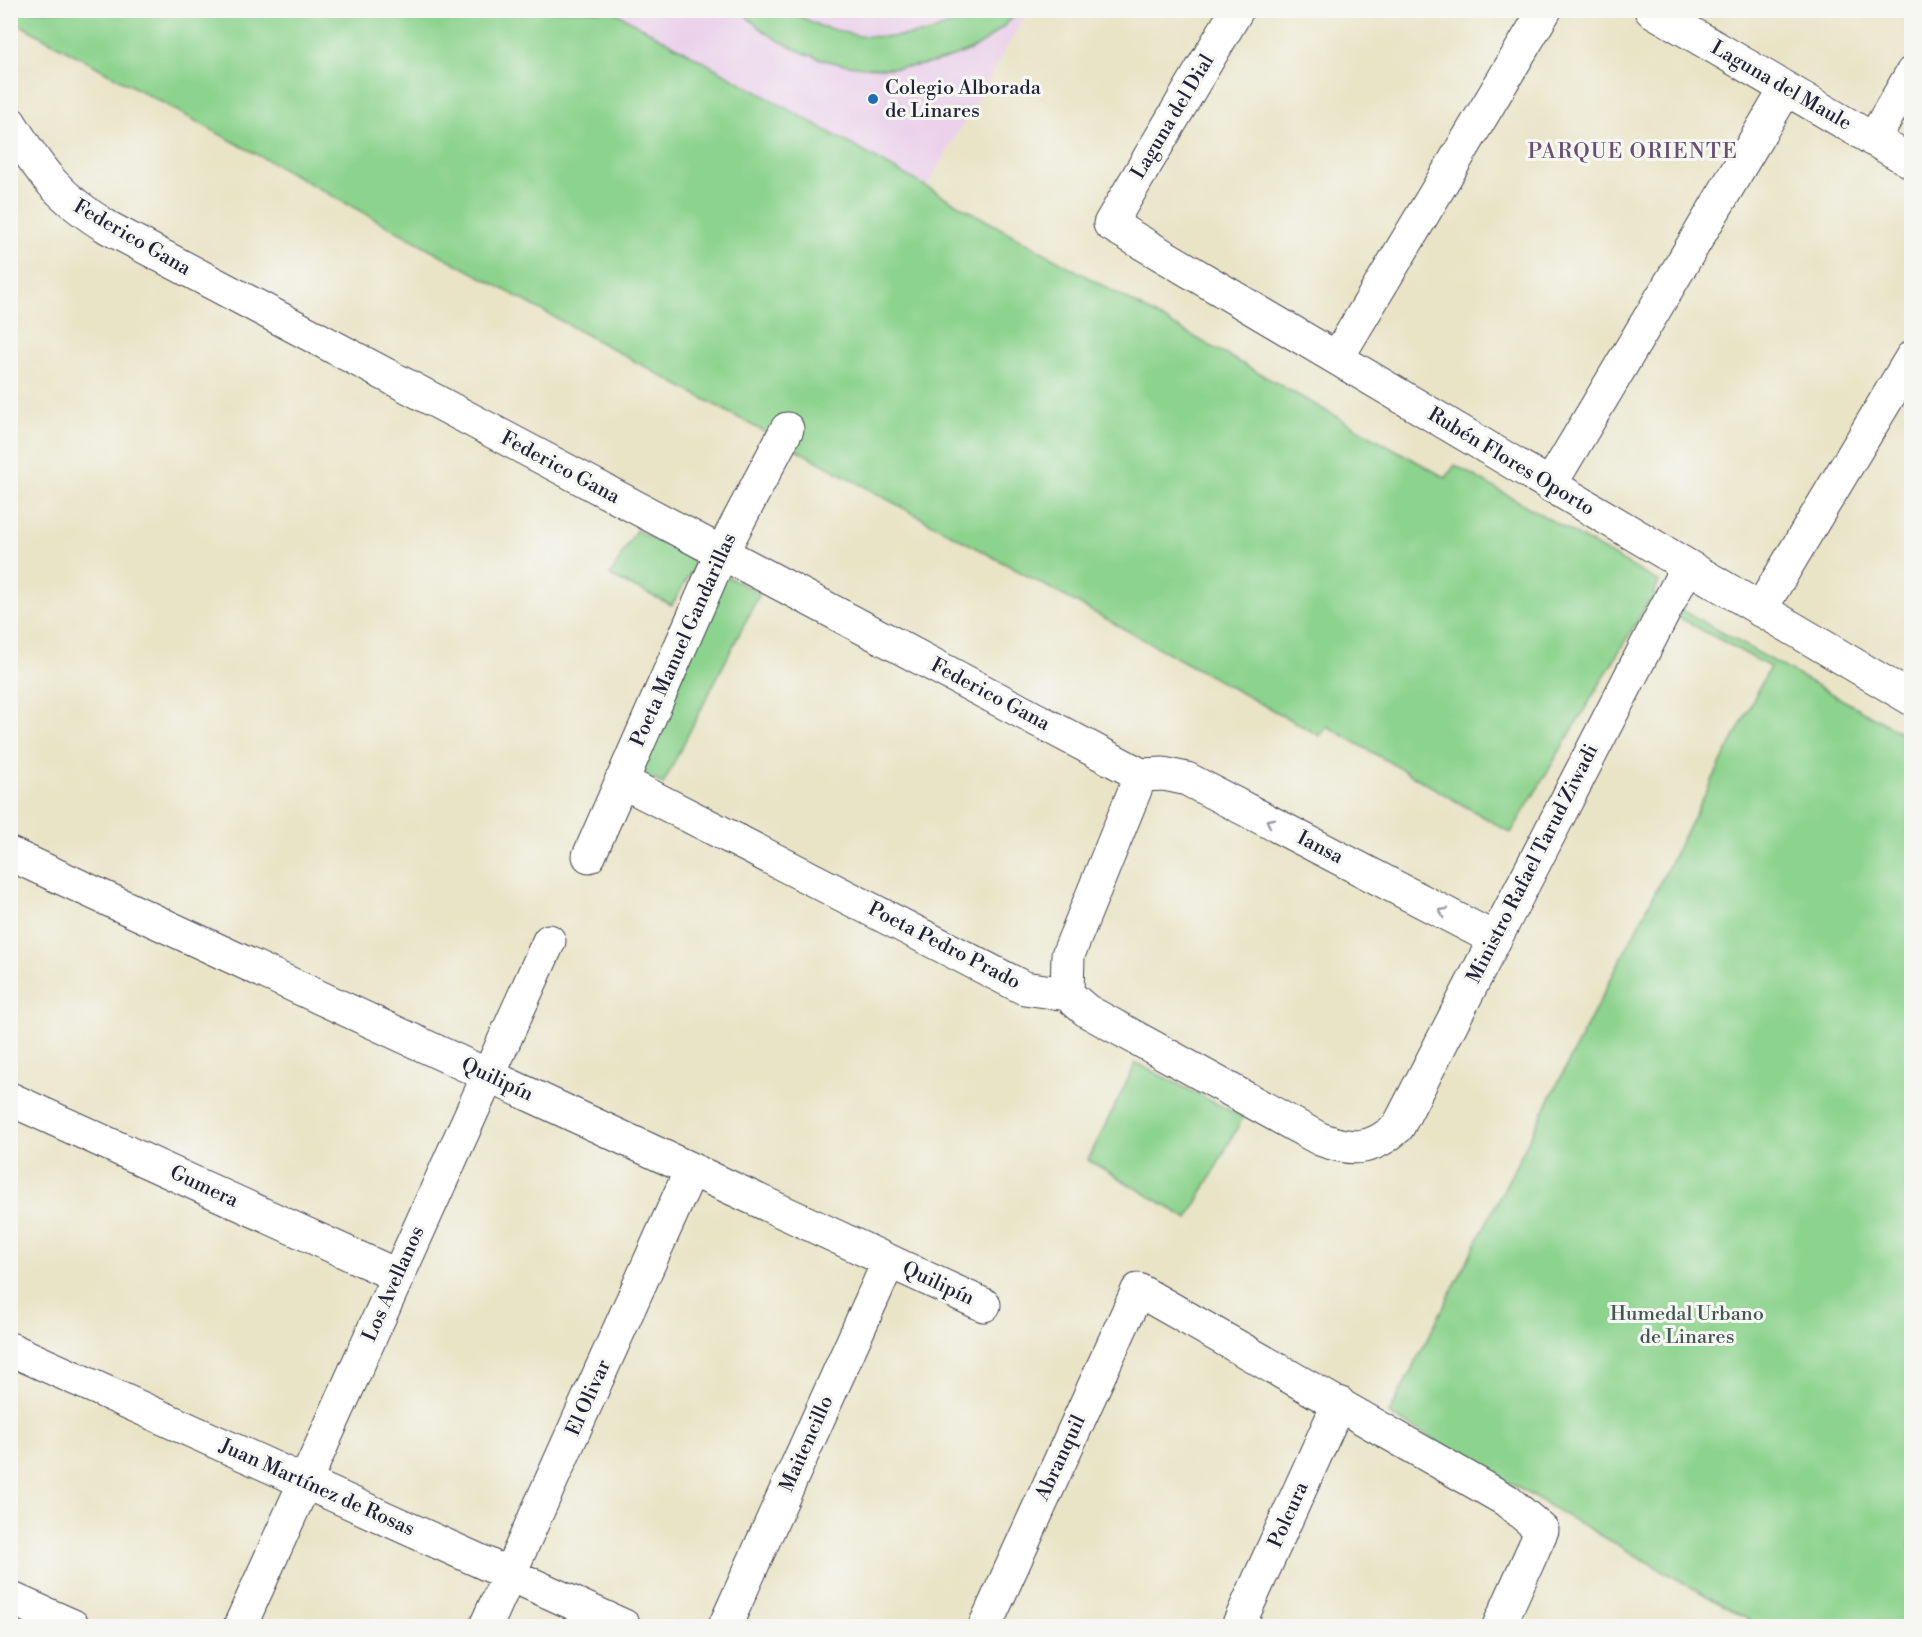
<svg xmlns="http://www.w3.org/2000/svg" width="1922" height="1637" font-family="'Libre Bodoni',serif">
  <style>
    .built { fill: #ebd1eb }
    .green { fill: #8cd38d; stroke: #577a64; stroke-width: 1.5 }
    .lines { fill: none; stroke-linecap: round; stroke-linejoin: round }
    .street-casing { stroke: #403f50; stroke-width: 35 }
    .street { stroke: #fff; stroke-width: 33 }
    .oneway { stroke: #9c9ca7 }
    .poi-dot { fill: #1f6fb2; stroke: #f6f6f2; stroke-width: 2 }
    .labels { text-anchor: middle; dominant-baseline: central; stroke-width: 6; stroke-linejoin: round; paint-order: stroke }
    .street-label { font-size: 20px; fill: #22223b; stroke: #f6f6f2 }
    .poi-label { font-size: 20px; fill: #22223b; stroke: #f6f6f2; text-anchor: start }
    .park-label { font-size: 20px; fill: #425754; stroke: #f6f6f2 }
    .neighbourhood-label { font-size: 21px; letter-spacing: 1.5px; fill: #675071; stroke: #f6f6f2 }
  </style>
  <rect width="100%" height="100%" fill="#f6f6f2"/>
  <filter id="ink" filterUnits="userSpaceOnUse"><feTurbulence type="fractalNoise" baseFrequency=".0167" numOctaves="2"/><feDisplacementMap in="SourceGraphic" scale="12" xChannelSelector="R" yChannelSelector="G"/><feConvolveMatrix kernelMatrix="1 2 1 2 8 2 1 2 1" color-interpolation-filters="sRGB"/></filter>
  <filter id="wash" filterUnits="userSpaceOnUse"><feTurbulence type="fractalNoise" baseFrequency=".008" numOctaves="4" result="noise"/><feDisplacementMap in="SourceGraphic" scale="24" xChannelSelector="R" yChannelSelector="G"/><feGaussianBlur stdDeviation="1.35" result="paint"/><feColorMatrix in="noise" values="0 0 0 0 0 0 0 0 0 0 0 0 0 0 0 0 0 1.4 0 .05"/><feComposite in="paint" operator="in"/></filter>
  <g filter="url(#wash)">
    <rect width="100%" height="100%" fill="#e9e4c6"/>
    <path class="built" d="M613,11H1028L926,188Z"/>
    <path class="green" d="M10,11H613L1446,478L1455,465L1659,582L1653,594L1911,738V1626H1759L1389,1414L1770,667L1649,601L1511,833L1327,726L1320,736L11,20Z
      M741,11H789L820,26L859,36L890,37L928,33L957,22L975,11H1020C1005,25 989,41 970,50C897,84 797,70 741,11Z
      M636,530L697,562L672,605L610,576Z
      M724,575L760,593L663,784L640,773Z
      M1136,1063L1243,1117L1188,1219L1088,1160Z"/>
  </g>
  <g filter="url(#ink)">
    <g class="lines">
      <defs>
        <path id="street" d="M1237,10L1110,224L1912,699
          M1651,10L1912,162
          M10,123C41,173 58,197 109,228L1141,775L1164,774L1187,779L1495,939
          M1873,140L1912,73
          M1337,358L1545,10
          M1550,485L1786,89
          M1760,610L1912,357
          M621,781L1024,988L1067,994L1087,1011L1320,1139C1352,1151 1371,1151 1398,1127L1687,567
          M10,854L984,1305
          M589,856L721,554L787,429
          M1067,994L1068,955L1141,775
          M10,1099L398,1276
          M10,1349L624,1626
          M10,1598L73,1626
          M240,1626L549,941
          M486,1626L691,1170
          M725,1626L889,1261
          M985,1626L1138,1290L1506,1500L1542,1530L1499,1626
          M1238,1626L1339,1403"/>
      </defs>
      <use href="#street" class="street-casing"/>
      <use href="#street" class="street"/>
    </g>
    <defs><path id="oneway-chevron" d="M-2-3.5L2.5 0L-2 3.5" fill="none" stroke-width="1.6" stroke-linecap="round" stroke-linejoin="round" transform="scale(1.5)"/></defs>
    <g class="oneway">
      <use href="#oneway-chevron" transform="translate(1270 822) rotate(-153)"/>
      <use href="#oneway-chevron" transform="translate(1443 912) rotate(-153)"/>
    </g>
  </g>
  <circle class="poi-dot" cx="873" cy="99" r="6"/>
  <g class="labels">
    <g class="street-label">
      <text transform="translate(1781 86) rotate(30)">Laguna del Maule</text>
      <text transform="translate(1173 117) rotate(-59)">Laguna del Dial</text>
      <text transform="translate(132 238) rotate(30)">Federico Gana</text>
      <text transform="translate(1511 462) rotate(31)">Rubén Flores Oporto</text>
      <text transform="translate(560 468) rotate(28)">Federico Gana</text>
      <text transform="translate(684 640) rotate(-66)">Poeta Manuel Gandarillas</text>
      <text transform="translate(990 695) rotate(28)">Federico Gana</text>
      <text transform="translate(1320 848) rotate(27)">Iansa</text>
      <text transform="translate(1533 864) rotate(-63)">Ministro Rafael Tarud Ziwadi</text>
      <text transform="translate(944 946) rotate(27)">Poeta Pedro Prado</text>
      <text transform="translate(497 1080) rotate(25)">Quilipín</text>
      <text transform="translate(204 1187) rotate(25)">Gumera</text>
      <text transform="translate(394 1284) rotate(-66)">Los Avellanos</text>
      <text transform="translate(938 1284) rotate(25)">Quilipín</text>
      <text transform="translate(589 1398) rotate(-66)">El Olivar</text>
      <text transform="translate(807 1444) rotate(-66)">Maitencillo</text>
      <text transform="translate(1061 1458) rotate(-65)">Abranquil</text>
      <text transform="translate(317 1488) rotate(24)">Juan Martínez de Rosas</text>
      <text transform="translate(1289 1515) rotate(-66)">Polcura</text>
    </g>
    <g class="poi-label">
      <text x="885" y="88">Colegio Alborada<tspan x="885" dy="23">de Linares</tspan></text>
    </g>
    <g class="park-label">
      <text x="1687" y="1314">Humedal Urbano<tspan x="1687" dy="23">de Linares</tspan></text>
    </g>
    <g class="neighbourhood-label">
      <text x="1633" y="152">PARQUE ORIENTE</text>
    </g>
  </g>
  <rect width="1922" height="1637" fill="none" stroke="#f6f6f2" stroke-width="36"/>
</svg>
